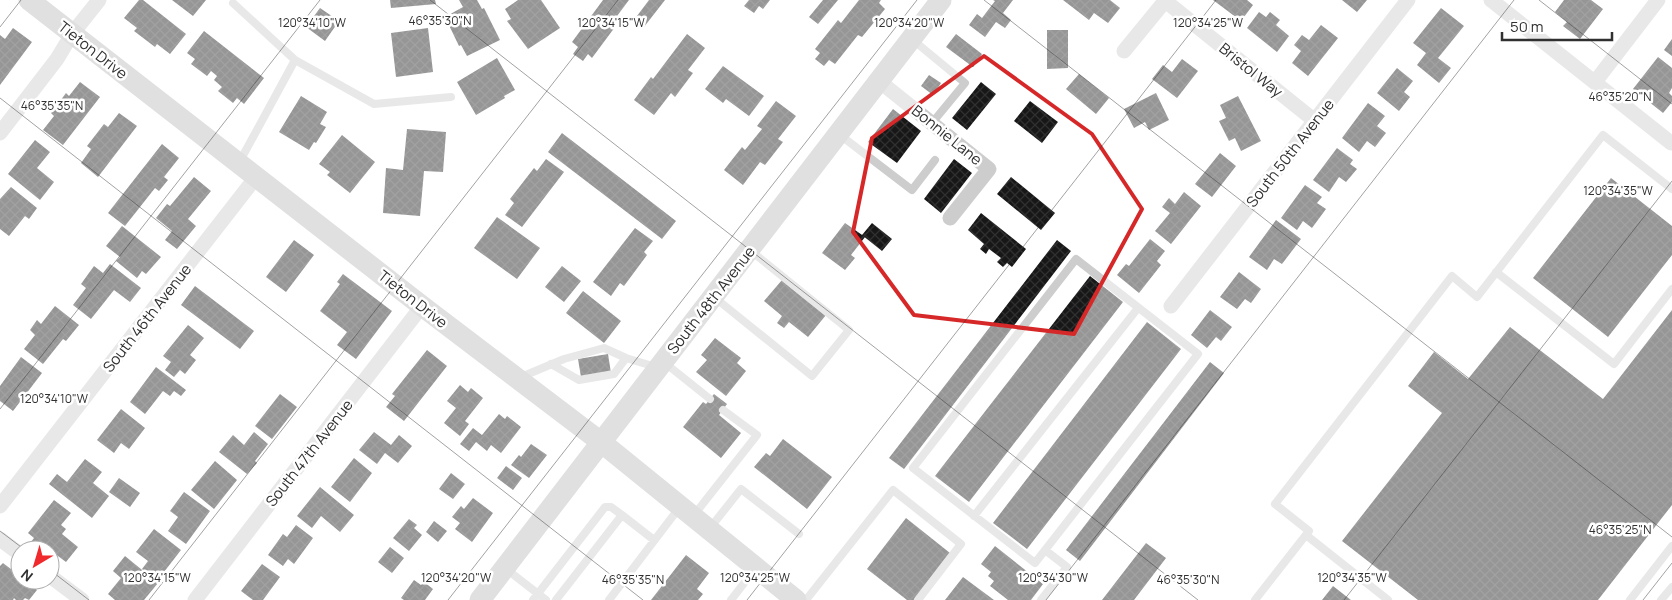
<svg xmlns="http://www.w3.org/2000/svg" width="1672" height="600" font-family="Manrope,sans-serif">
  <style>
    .building { fill: url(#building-cross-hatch) }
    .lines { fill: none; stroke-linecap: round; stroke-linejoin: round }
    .lane { stroke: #cdcdcd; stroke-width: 8 }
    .street { stroke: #cdcdcd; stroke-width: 15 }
    .secondary { stroke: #bababa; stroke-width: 21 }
    .marked { fill: none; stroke: #d62828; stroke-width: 4; stroke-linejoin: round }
    .ticks { fill: none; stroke: #303030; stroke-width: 1; stroke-opacity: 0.45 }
    .labels { text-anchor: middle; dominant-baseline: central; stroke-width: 5; stroke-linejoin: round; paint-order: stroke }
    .street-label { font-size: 15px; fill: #303030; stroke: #fff }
    .ticks-label { font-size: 12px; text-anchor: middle; fill: #303030; stroke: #fff; stroke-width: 5; stroke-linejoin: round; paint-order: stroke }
  </style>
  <defs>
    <pattern id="building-cross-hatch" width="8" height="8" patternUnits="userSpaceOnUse" patternTransform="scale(1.25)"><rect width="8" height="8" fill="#171717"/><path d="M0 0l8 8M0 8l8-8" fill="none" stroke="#303030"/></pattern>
  </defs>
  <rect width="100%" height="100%" fill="#fff"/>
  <path class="building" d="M139,0H143L186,34L170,54L157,44L155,47L134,31L137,28L124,18Z
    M172,0H206L193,16Z
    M390,0H435L436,4L391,8Z
    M459,0H477L482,9L484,8L500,40L467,56L461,45L459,46L445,17L463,7Z
    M518,0H541L560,28L528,49L507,21L511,19L505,9Z
    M603,0H629L611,24L615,27L592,58L588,54L583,61L573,54L578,47L572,42Z
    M649,0H665L644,27L634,20Z
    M749,0H770L763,9L759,6L754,13L744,6Z
    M823,0H838L818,24L809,17Z
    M859,0H881L879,3L885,9L862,37L858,35L835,64L829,60L824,66L815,59L820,53L815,49L838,20L841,23Z
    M993,0H1013L1003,13L1011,20L1005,28L996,22L985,37L969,25L977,14L982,18L995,1Z
    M1063,0H1110L1120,8L1108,23L1094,13L1089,20Z
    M1213,0H1247L1253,5L1241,21Z
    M1342,0H1367L1357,12Z
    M1564,0H1591L1603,9L1580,39L1563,26L1567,22L1555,12Z
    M320,8L339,21L325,41L306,27Z
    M1441,8L1464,26L1438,58L1451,68L1439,83L1417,65L1426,53L1413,43Z
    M1259,12L1266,17L1270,12L1280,20L1276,25L1289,36L1277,52L1247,28Z
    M1321,25L1338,38L1308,76L1292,63L1301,51L1294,45L1302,35L1309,40Z
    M13,28L32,42L0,85V35L5,39Z
    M428,28L433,72L396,77L391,33Z
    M1047,30H1068V68L1047,69Z
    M204,31L264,78L244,104L237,98L233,103L218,91L222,87L214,80L217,76L211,71L207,76L191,64L195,59L187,53Z
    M687,34L705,48L688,70L693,73L675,97L671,93L654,115L634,100L651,77L653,79Z
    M956,34L982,54L973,67L946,47Z
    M1672,39V56L1664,50Z
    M1658,57L1672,68V88L1669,93L1672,96V102L1663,113L1633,89Z
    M497,58L515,90L504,96L505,98L476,115L457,82Z
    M1182,59L1198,71L1177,98L1152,79L1163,65L1172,72Z
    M723,66L764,96L749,116L726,99L723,103L705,89Z
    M1397,68L1413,81L1404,92L1410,97L1399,111L1377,93Z
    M1079,74L1109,98L1096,114L1066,89Z
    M929,75L941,83L933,95L921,86Z
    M80,82L100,97L63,145L43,130L54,116L51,113L66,93L69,96Z
    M981,82L996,94L967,130L952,118Z
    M1156,93L1169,120L1149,130L1145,122L1134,128L1124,109Z
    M301,96L327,112L320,124L326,127L316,143L314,142L309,150L279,132Z
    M1238,96L1261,141L1241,151L1235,138L1229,141L1219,121L1226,118L1220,105Z
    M776,101L796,116L778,139L783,142L765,165L760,162L743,185L724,170L742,147L745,150L762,129L757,126Z
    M1030,101L1058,122L1042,143L1014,121Z
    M1368,103L1385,116L1377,126L1386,133L1375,147L1367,141L1359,152L1342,138Z
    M893,109L921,131L897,163L868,142Z
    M119,113L137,126L98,177L81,163L91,149L87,146L104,124L108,127Z
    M407,129L446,132L443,172L424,171L420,216L383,213L386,168L403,170Z
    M562,133L676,221L662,239L548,152Z
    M342,135L375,162L350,193L327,175L330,172L319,164Z
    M35,140L50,152L37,168L54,182L40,200L8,174Z
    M162,144L179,158L164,177L168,180L159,191L155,188L125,226L108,213Z
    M1337,148L1353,160L1350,164L1357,169L1346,182L1339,177L1329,192L1313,180Z
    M1220,153L1236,166L1212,197L1195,184Z
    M546,159L564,172L522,227L505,215L514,203L510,199L534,168L537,171Z
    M954,159L972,173L941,213L924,199Z
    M194,177L211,191L188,219L196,226L177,249L165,240L172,231L156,218L167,204L170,206Z
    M1011,177L1055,213L1041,230L997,194Z
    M1611,178L1672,226V255L1608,337L1533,278Z
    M1305,185L1322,197L1317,203L1326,209L1312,228L1303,221L1297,230L1281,218Z
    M11,187L37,208L29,219L25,216L9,236L0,229V199Z
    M1184,192L1201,206L1171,244L1155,231L1170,213L1162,207L1169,198L1175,204Z
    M981,213L1026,249L1012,267L1007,263L1003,267L997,262L1001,258L989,249L986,254L980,249L984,244L968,230Z
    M497,217L540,248L517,279L474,248Z
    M1276,220L1301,239L1282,264L1274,259L1267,270L1249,257Z
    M845,223L865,237L851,255L855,258L845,270L822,253Z
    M872,223L892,239L882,251L862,235Z
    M122,226L161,257L146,274L142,271L137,278L116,261L120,257L106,246Z
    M635,228L653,241L644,252L647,255L624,286L620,283L611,296L593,282Z
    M1150,239L1165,251L1157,261L1161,265L1139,293L1117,275L1126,264L1129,266Z
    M294,240L314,255L286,292L266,277Z
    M1057,240L1071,251L904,469L889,458Z
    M110,264L141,288L130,302L114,290L91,319L73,305L86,288L81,284L94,266L103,273Z
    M562,266L581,281L564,302L545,287Z
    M1239,272L1261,289L1251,303L1245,299L1237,309L1220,297Z
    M343,274L392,311L356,359L337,345L347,332L320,311L340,284L337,282Z
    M1090,276L1123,302L969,502L935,476Z
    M782,280L826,315L808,337L789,322L784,328L777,323L782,316L764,301Z
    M195,286L254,331L240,349L181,305Z
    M583,291L621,321L604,343L566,313Z
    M55,306L79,325L66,341L63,339L43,364L24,349L35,335L30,330L37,320L41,324Z
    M1210,310L1232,327L1221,341L1216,337L1207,348L1191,335Z
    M1672,310V505L1598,600H1418L1342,541L1442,413L1408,386L1434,352L1468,379L1510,327L1603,399Z
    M1147,322L1181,349L1027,549L993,523Z
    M188,325L204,338L190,355L196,360L185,374L180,370L174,377L165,370L171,362L163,356Z
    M715,338L741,358L737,363L746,371L726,396L696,372L707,360L701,355Z
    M427,350L447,366L404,421L386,407L395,396L392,394Z
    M608,354L611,373L581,377L578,359Z
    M21,357L42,373L13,411L0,401V386Z
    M1210,362L1224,373L1080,561L1066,550Z
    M156,367L186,390L181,396L174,391L170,396L163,391L145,414L130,402Z
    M460,385L468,392L471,388L483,398L465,421L469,424L460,436L444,423L456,408L447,401Z
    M280,394L297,407L272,439L255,426Z
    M714,394L727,404L719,415L741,433L721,458L683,427L703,402L706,404Z
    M121,409L145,428L129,449L121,443L114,453L97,440Z
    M499,414L505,419L507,416L521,427L501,453L491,445L487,451L476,442L469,451L460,444L473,428L482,435Z
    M254,432L268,444L255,461L257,463L247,474L219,452L233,435L244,445Z
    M374,432L391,445L399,435L412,446L398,463L385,453L377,464L359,450Z
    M783,439L832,477L807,509L754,467L766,453L770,456Z
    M531,444L547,455L529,478L511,465L519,455L521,457Z
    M354,458L372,473L350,502L331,487Z
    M85,459L102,472L93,483L109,496L92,518L49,484L57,474L67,482Z
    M215,461L237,480L214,509L191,490Z
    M506,466L522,478L513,490L497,478Z
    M451,473L465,484L453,499L439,489Z
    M119,478L140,493L130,507L109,492Z
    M320,487L354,515L340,532L321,516L312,528L297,516Z
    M184,492L210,511L186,544L168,531L178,517L170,511Z
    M473,498L493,513L472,542L455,529L460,523L452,517L461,506L464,509Z
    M54,500L71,513L61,525L66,529L62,534L78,547L66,562L50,550H42L31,542L34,538L28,533Z
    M906,518L950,553L914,600H907L867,569Z
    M409,519L417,525L414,528L422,535L409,551L393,538Z
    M434,521L447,531L438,542L426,532Z
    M296,525L313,538L294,564L288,559L283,566L268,555L283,534L287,537Z
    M154,529L181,550L157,581L142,569L148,561L136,552Z
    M1146,543L1166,558L1134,600H1102Z
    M995,546L1043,584L1031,600H1008L990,586L994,581L988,576L991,572L981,564Z
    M390,547L404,558L392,573L378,562Z
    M686,555L709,573L697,589L703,594L698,600H651Z
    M125,556L158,583L144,600H115L108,594L121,578L113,571Z
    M3,563L20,576V580H25L37,590L29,600L25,598L23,600H16L14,598L13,600H0V566Z
    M262,564L280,577L263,600H253L241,591Z
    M963,577L994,600H945Z
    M414,580L421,585L424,582L433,589L425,600H404L401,598Z
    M1333,586L1351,600H1322Z"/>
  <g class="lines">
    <path class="lane" d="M233,3L295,60L374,104L451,97
      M913,40L965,83L932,123
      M840,135L912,190L935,160
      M240,161L295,60
      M1076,259L1198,354L1035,563L913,468Z
      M1496,272L1614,364L1672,289
      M714,297L812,376L849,330L751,251
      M665,363L710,399
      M551,364L579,380L614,374L626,358
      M521,377L564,359L604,348L626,358L656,367
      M694,515L757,435L723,410
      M974,516L1138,308
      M710,528L741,489L799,534
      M1306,535L1388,600
      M506,569L546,600
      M533,600L605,507H611L622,515
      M556,600L622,515L654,540
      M609,600L679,508
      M731,600L755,569
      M806,600L893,490L961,544L918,600
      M1041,600L1067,567L1045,550
      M1255,600L1309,531L1275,504L1452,276L1477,297L1603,135L1672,189
      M1630,600L1672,546
      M1661,600L1672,587"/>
    <path class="street" d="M1164,0L1315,121
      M1491,0L1671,143
      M1124,51L1165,1
      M879,81L989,169L950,218
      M1595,82L1658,0
      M0,133L57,59L72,34L99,0
      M1171,306L1408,0
      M0,506L256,177
      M0,539L20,554
      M50,576L82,600
      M195,600L422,306"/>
    <path class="secondary" d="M29,0L422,306L601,442L796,600
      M480,600L941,0"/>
  </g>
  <path d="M0 0H1672V600H0ZM984,56L1092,134L1142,209L1074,334L914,315L853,232L872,138Z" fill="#fff" fill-opacity=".55" fill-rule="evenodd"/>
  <path class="marked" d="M984,56L1092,134L1142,209L1074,334L914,315L853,232L872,138Z"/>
  <path class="ticks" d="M430,0L1198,600M984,0L1672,537M1539,0L1672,104M0,27L21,0M0,98L643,600M0,409L320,0M0,531L25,550M50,570L89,600M149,600L618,0M448,600L917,0M747,600L1216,0M1046,600L1514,0M1344,600L1672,181M1643,600L1672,563"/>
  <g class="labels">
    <g class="street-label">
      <text transform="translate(93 50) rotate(38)">Tieton Drive</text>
      <text transform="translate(1251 70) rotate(39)">Bristol Way</text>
      <text transform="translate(947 135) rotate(39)">Bonnie Lane</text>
      <text transform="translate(1290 153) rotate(-52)">South 50th Avenue</text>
      <text transform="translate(413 299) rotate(38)">Tieton Drive</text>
      <text transform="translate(711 300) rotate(-52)">South 48th Avenue</text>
      <text transform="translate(147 318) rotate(-52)">South 46th Avenue</text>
      <text transform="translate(309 453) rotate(-52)">South 47th Avenue</text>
    </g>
  </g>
  <g class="ticks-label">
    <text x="440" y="25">46°35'30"N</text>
    <text x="611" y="27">120°34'15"W</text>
    <text x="1208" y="27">120°34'25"W</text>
    <text x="312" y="27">120°34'10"W</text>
    <text x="909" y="27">120°34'20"W</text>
    <text x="1620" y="101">46°35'20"N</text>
    <text x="52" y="110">46°35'35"N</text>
    <text x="1618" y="195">120°34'35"W</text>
    <text x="54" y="403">120°34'10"W</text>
    <text x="1620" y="534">46°35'25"N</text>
    <text x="157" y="582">120°34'15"W</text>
    <text x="456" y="582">120°34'20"W</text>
    <text x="755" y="582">120°34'25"W</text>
    <text x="1053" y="582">120°34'30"W</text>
    <text x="1352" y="582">120°34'35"W</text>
    <text x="633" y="584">46°35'35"N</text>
    <text x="1188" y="584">46°35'30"N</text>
  </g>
  <g transform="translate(35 565) rotate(218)"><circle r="24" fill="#ffffff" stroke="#acacac"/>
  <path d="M0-4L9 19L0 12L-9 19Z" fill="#f0292c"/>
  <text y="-8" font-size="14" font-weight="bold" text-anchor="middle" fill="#303030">N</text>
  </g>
  <path d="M1502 32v8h110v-8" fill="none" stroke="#303030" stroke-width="2.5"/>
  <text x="1510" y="32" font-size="15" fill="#303030" stroke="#ffffff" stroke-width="4" paint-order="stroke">50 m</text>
</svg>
